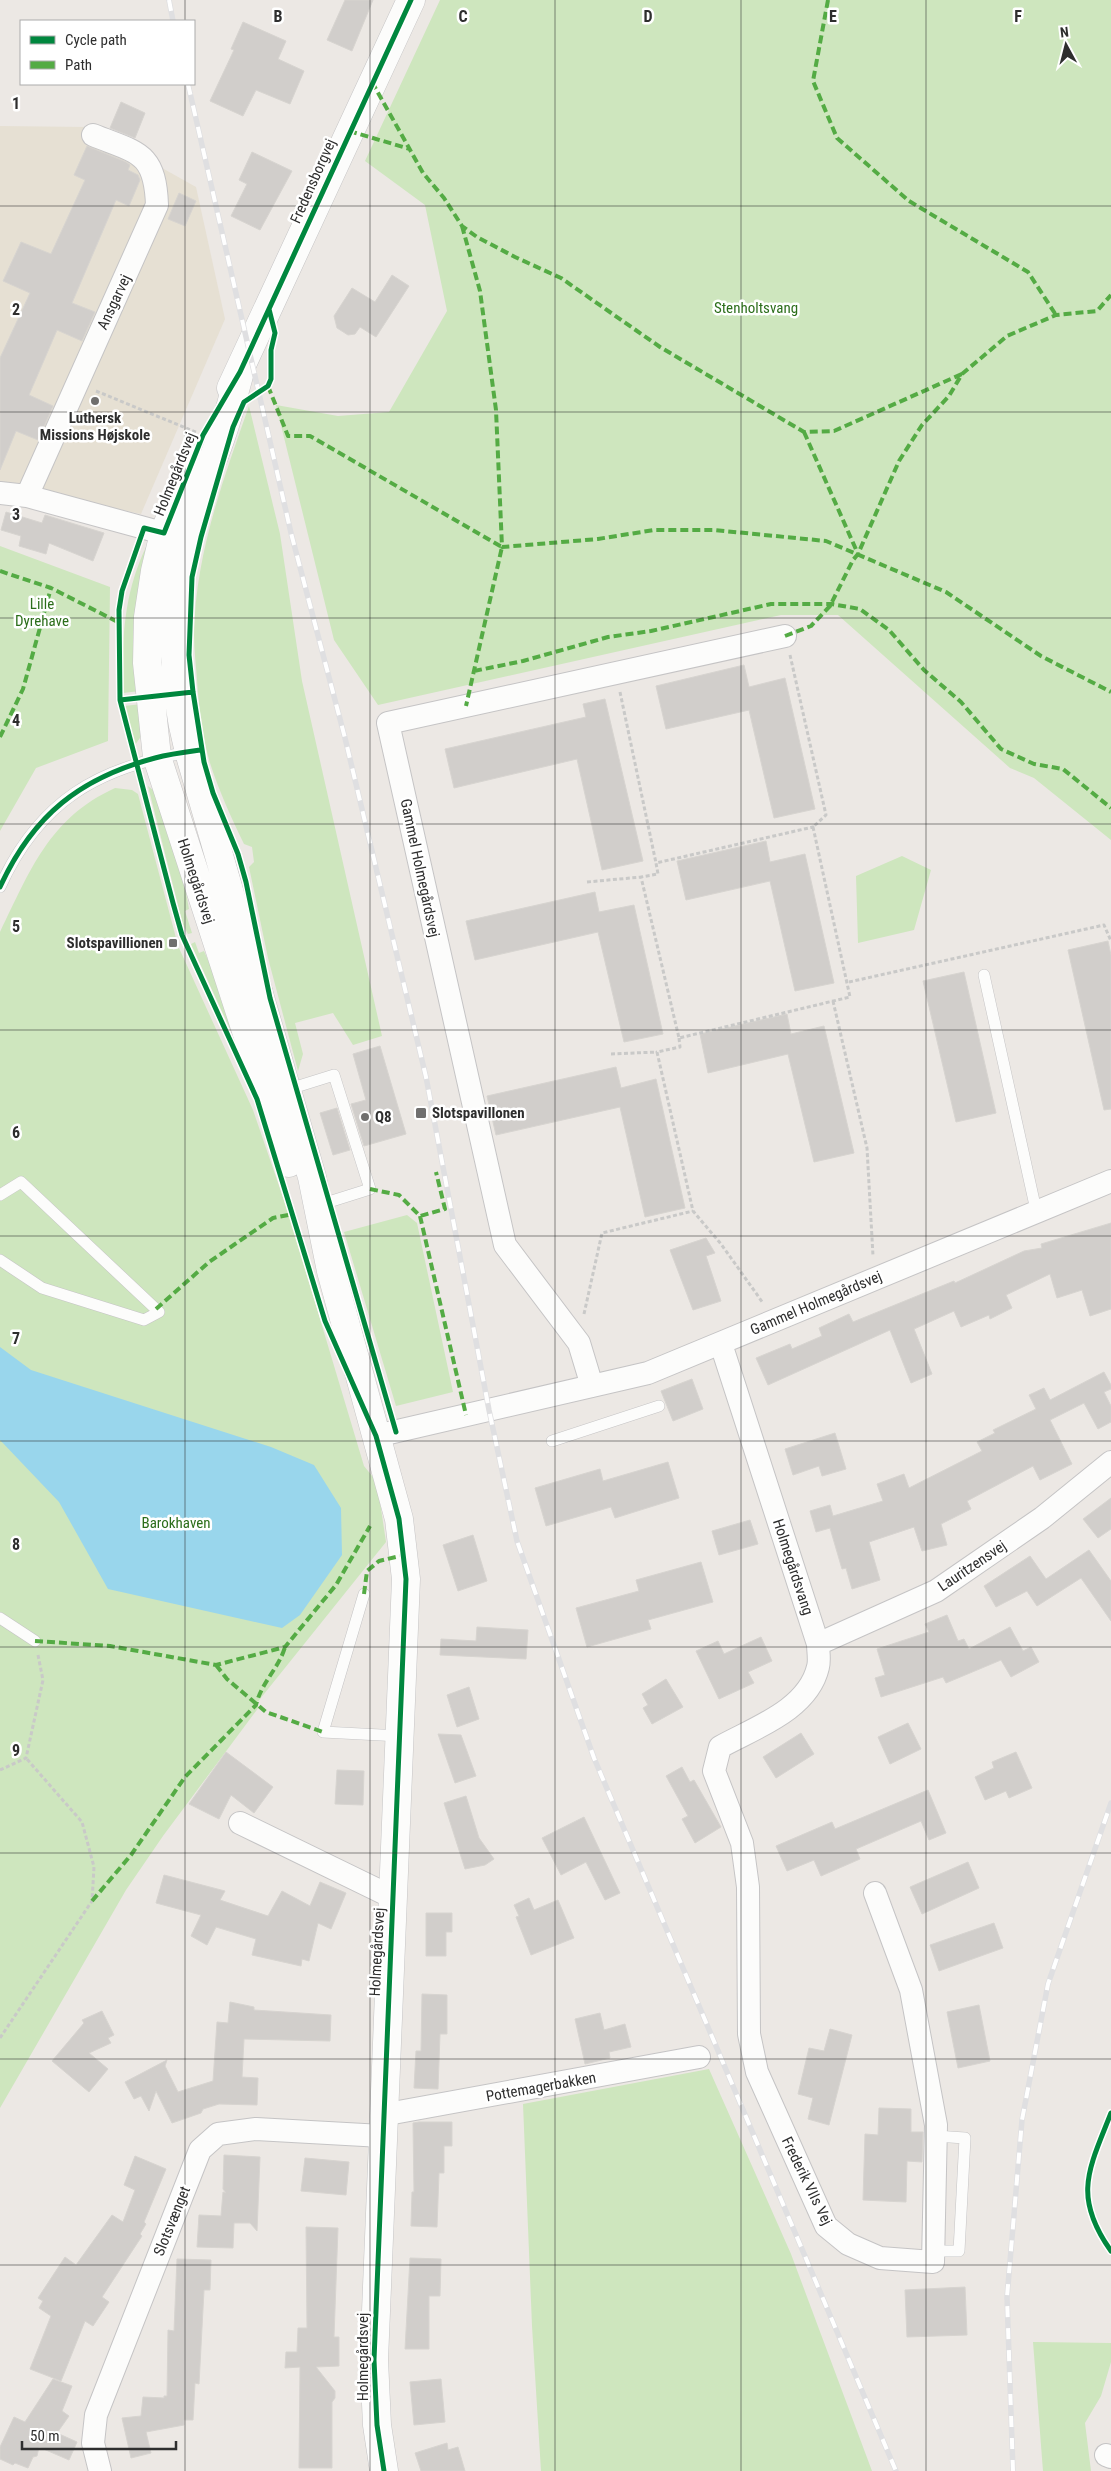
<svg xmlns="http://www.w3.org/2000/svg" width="1111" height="2471" font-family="'Roboto Condensed',sans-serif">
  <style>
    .education { fill: #e6e0d3 }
    .green { fill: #cee6be }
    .water { fill: #99d6ec }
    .building { fill: #d1cecb; stroke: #d7d4d0 }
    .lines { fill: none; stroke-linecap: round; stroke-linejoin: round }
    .service-casing { stroke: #c5c4c5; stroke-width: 12 }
    .minor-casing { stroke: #c5c4c5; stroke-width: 24 }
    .tertiary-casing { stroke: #c5c4c5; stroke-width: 29 }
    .path { stroke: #c9c9c8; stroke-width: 3; stroke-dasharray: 4 2.5; stroke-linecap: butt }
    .service { stroke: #fcfcfb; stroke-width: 11 }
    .minor { stroke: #fcfcfb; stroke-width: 22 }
    .tertiary { stroke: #fcfcfb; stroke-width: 28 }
    .rail-casing { stroke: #dfdfe1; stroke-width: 5.5 }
    .rail { stroke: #fff; stroke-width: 4; stroke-dasharray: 11; stroke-linecap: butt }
    .quiet { stroke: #54ab44; stroke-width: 4; stroke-dasharray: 8 4; stroke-linecap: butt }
    .cycleway-casing { stroke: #fff; stroke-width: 8 }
    .cycleway { stroke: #00873e; stroke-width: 5 }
    .grid { fill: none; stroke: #2e2e2e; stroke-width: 1; stroke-opacity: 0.55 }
    .poi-dot { fill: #706f6e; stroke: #fff; stroke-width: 2 }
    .labels { text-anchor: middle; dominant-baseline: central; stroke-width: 5; stroke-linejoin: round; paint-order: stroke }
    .street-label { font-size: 15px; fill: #2e2e2e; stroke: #fff }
    .park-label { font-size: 15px; fill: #2c6e1b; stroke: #fff }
    .poi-label { font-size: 15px; font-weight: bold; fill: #2e2e2e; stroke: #fff; text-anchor: start }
    .grid-label { font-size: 16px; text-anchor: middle; font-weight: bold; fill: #2e2e2e; stroke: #fff; stroke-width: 5; stroke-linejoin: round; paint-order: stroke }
  </style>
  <rect width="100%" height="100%" fill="#ece8e4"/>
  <path class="education" d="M0,126L89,127L196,187L225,319L141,514L0,484Z"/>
  <path class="green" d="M440,0H1111V840L1034,778L1010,768L838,615H781L378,705L334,640L276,405L338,416L389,412L447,311L425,205L365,161Z
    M249,406L280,534L302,681L382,1036L353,1045L333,1013L295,1023L303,1054L298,1071L268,958L249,867L254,862L252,847L244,844C231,817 219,791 210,763C202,736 199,708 197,680C196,665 194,650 194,635C195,555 223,480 249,406Z
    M147,545L149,549L140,691L123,693C122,640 123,594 147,545Z
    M0,546L110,587L108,741L36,768L0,831Z
    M142,704V735L135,745L124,706Z
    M148,786L153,790L178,850L189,909L185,911L192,933L188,934L183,925Z
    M115,788L132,790L138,794L176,938L171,940L173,950L179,948L253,1110L288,1212L364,1466L377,1482L386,1542L256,1704L259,1707L163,1836L126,1890L0,2108V932C30,871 49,818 115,788Z
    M902,856L931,870L914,930L858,943L856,876Z
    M195,942L199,953L204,951L221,990L235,1040L191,944Z
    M407,1215L417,1223L453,1392L396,1406L344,1232Z
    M709,2069L791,2254L872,2471H541L532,2326L523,2104Z
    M1033,2342L1111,2343V2362L1101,2396L1085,2423L1091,2471H1043Z"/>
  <path class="water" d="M0,1347L31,1370L271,1447L314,1465L341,1508L342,1555L300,1615L282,1628L108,1589L59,1502L0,1440Z"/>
  <path class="building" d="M345,0H373L352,51L327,40Z
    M243,22L286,41L278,59L304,71L290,104L256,90L243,116L210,101L234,50L231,49Z
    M121,102L145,113L135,138L110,128Z
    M87,146L126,162L130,165L128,170L138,175L140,180L129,206L116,200L72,303L95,312L82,341L57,330L29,395L53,406L38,440L16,431L0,470V358L30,293L3,281L21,242L51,254L85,180L74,175Z
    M252,152L292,171L260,230L231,216L247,184L239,180Z
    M179,193L196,201L185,226L168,219Z
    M392,275L409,286L376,337L360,327L355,334L348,335L337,328L334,316L352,288L375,302Z
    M6,512L42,523L45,515L104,533L93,561L49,543L46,554L19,546L21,536L1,530Z
    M744,665L749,687L785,678L815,809L774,818L749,710L666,729L656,686Z
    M605,699L643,861L602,870L577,759L454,788L445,749L586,717L583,704Z
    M766,841L770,862L805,854L834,983L795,991L770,881L686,900L677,861Z
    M595,892L599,912L634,905L663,1034L624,1042L598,932L475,960L466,921Z
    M1108,941L1111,955V1109L1104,1110L1068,950Z
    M964,972L996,1113L956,1122L923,981Z
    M787,1014L791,1034L824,1026L854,1153L814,1162L788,1054L708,1073L700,1034Z
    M380,1046L406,1134L364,1146L351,1104L366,1100L353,1054Z
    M616,1067L621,1088L656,1079L685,1208L645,1217L620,1107L496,1135L487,1096Z
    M337,1108L350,1150L333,1155L320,1113Z
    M1111,1223V1309L1090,1316L1082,1290L1057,1298L1050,1274L1006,1295L1012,1308L990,1319L989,1315L961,1327L954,1311L914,1329L932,1374L911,1383L890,1330L768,1385L756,1358L790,1344L792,1349L822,1336L819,1328L849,1314L853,1322L954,1281L955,1283L1024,1251L1042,1248L1041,1244Z
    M706,1238L715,1253L706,1256L721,1301L693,1310L670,1250Z
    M1104,1372L1111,1385V1389L1104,1392L1111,1406V1422L1098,1429L1084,1403L1050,1420L1072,1464L1040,1480L1033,1466L967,1501L971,1509L941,1524L947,1545L922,1551L914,1527L869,1542L880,1580L852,1589L846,1568L842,1569L830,1528L816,1532L810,1511L830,1505L833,1516L883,1501L877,1484L904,1474L909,1488L982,1451L977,1442L995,1433L993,1430L1036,1409L1029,1395L1044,1388L1050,1400Z
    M692,1379L703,1409L673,1421L661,1391Z
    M835,1433L846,1469L822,1476L819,1466L793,1475L785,1449Z
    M668,1462L679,1498L615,1518L611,1507L546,1526L535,1488L600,1469L603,1481Z
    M1111,1498V1529L1098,1538L1083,1519Z
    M750,1520L758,1544L719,1555L712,1531Z
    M473,1535L487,1581L458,1591L443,1545Z
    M1089,1550L1111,1581V1621L1081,1578L1037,1606L1027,1591L996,1607L984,1586L1030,1556L1046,1579Z
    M701,1562L713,1602L648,1620L651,1629L587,1647L576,1608L639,1591L636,1580Z
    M947,1615L958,1641L964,1639L969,1649L1010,1627L1023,1651L1031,1647L1039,1662L1011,1677L1001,1660L946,1683L943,1677L881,1697L875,1678L885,1675L877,1649L929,1632L925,1624Z
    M477,1627L528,1630L526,1659L440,1655L441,1639L476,1641Z
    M761,1637L772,1661L748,1672L754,1683L719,1699L696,1651L718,1641L724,1654Z
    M666,1679L683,1707L652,1724L643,1708L648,1705L642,1694Z
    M469,1687L479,1719L457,1727L447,1695Z
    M908,1723L921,1749L890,1764L878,1737Z
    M801,1733L814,1754L776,1778L763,1757Z
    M438,1734L461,1735L476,1776L455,1783Z
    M226,1752L273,1787L254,1813L231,1795L219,1819L189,1804Z
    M1016,1752L1032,1788L1009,1798L1006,1791L985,1800L975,1777L994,1768L992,1762Z
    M682,1767L690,1782L694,1780L721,1827L695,1843L682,1819L688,1816L666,1776Z
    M337,1770L364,1771L363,1805L335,1804Z
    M928,1790L946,1833L929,1840L921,1821L856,1849L860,1859L821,1876L814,1860L787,1871L776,1846L832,1822L835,1829Z
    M466,1796L479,1838L494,1859L485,1865L465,1869L444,1803Z
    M584,1817L620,1893L605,1900L586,1862L561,1875L542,1838Z
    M968,1862L979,1888L922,1914L910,1887Z
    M164,1875L225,1891L220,1900L268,1916L282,1891L310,1906L320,1882L346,1893L331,1929L318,1923L309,1961L302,1959L301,1966L252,1955L256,1939L216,1927L207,1945L191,1936L201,1915L156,1903Z
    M529,1898L534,1910L558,1900L574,1938L531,1955L516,1917L519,1916L514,1905Z
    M426,1913H452V1932H446V1956H426Z
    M994,1923L1003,1948L939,1971L930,1945Z
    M422,1994L447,1995V2034H440L438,2089L414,2088L416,2051H421Z
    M230,2002L254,2007V2010L331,2015L330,2041L244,2039L242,2077L258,2078L257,2105L219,2104L203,2109L201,2113L172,2123L156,2091L149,2111L141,2096L134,2099L125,2082L167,2060L165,2066L178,2092L213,2081L217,2022L228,2023Z
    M979,2005L990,2061L958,2068L947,2012Z
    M102,2011L114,2035L108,2038L111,2043L89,2053L108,2069L89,2092L52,2061L84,2023L82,2020Z
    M600,2013L604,2030L625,2024L631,2047L609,2052L610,2058L585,2064L575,2019Z
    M830,2029L852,2035L829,2125L808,2119L813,2098L798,2094L809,2048L824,2051Z
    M879,2108L911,2109V2132H923L922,2162L907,2161L906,2202L863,2200L865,2134L878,2135Z
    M419,2122H452V2146H444V2173H439L437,2227L411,2226L412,2192H414L413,2123Z
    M224,2155L260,2157L257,2231L250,2223H234L233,2248L197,2247L199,2215L221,2216L223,2192L226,2193L223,2189Z
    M135,2156L166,2169L144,2222L146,2224L140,2234L142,2236L102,2297L109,2302L93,2326L85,2321L61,2381L30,2369L51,2316L39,2308L43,2301L38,2298L65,2257L76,2265L112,2215L123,2222L135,2190L124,2185Z
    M305,2158L349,2162L346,2195L301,2191Z
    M306,2227L338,2228L334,2337H339V2366L316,2367L335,2391V2398L332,2402V2468H299L300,2367L285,2368L286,2352H297L298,2328H307Z
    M410,2258L441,2259L440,2296H429V2349H405Z
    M177,2259L211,2260L210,2290H204L199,2384L195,2383L193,2420H184V2425L146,2432L151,2453L131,2458L122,2418L141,2416L143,2397L164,2398V2396H167L168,2330L174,2331Z
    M965,2287L967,2335L907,2337L905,2290Z
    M53,2379L72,2386L62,2411L69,2416L57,2433L77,2442L69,2460L39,2447L37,2456L33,2457L28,2468L15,2463L13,2465L0,2459V2447L14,2417L25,2422Z
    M441,2379L445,2422L414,2425L410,2382Z
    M447,2443L448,2450L458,2447L465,2471H421L415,2453Z"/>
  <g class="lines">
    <defs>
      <path id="service" d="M0,887C39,801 98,767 189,752
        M984,975L1036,1210
        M286,1090L334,1075L370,1189L316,1206
        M0,1195L21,1182L159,1312L144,1320L42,1288L0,1260
        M552,1441L659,1406
        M364,1594L323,1732L400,1736
        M0,1618L35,1641
        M933,2251H959L965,2138L935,2136"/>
      <path id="minor" d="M0,493L27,496L181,538
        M27,496L157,205C155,151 137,153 93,135
        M721,1344L818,1644C818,1651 820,1660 818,1667C808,1710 754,1728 720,1747L714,1771L742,1843L748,1887L749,2034L757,2072L826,2226L848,2244L880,2258L933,2262L936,2125L911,1990L875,1893
        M592,1386L579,1343L505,1245L388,723L785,636
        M376,1436L648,1373L1111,1181
        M818,1644L936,1591L1042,1518L1111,1462
        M240,1823L392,1897
        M382,2115L699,2057
        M1106,2455L1111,2457
        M100,2471L93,2443L96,2415L200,2150L218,2134L256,2129L382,2136"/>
      <path id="tertiary" d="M240,372C234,393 229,414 222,434C215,456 205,477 198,498C172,585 166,664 189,752L312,1177L331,1271L399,1519L406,1579L374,2360L377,2425L384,2471
        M231,388L411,0
        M193,462L164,533L155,571L148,617L147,663L157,757L289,1163"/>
    </defs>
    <use href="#service" class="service-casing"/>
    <use href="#minor" class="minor-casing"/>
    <use href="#tertiary" class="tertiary-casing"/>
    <path class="path" d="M96,391L198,433
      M790,655L826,815L813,827
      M620,692L656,863
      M813,827L850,997L679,1038L641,877L658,874L656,863Z
      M587,882L641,877
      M849,982L1104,925L1111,941
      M833,1001L867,1148L873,1256
      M679,1038L680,1047L657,1052L693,1211L721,1244L763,1303
      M611,1054L657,1052
      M584,1314L602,1233L693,1211
      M0,1770L26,1758L43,1680L38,1655
      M0,2038L92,1901L94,1867L82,1822L26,1758"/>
    <use href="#service" class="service"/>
    <use href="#minor" class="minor"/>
    <use href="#tertiary" class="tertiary"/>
    <defs>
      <path id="rail" d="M169,0L173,21
        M188,84L291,533L345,738L426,1077L489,1410L517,1541L594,1758L896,2471
        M1013,2471L1007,2297L1022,2120L1048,1984L1111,1803"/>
    </defs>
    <use href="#rail" class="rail-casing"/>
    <use href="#rail" class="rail"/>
    <path class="quiet" d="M828,0L813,81L837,138L909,201L1028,272L1056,315
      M372,82L423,173L444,198L462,226L477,237L515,257L561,278L660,347L804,432L834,431L962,374
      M349,131L410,149
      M462,226L480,291L496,410L502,547L598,539L654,530H714L826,541L946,592L1041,656L1111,692
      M268,386L288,436H310L502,547L466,706
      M804,432L858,554
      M0,571L51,588L118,622
      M785,636L811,626L830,606L853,560L858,554L899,461L922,425L949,396L962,374L1007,336L1056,315L1097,311L1111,295
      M474,671L523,661L608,637L651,631L771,604H831L860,609L889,630L924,670L961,702L1001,749L1034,764L1063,769L1111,808
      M0,737L23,689L51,588
      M370,1189L399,1195L420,1216L445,1209L436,1172
      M420,1216L466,1415
      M156,1309L209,1262L273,1218L293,1214
      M364,1594L367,1571L379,1561L404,1555
      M35,1641L110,1646L216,1665L285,1647L336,1585L370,1526
      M216,1665L227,1679L266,1712L323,1732
      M92,1901L131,1855L185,1777L256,1705C261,1683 279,1668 285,1647"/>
    <defs>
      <path id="cycleway" d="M269,309L275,333L271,350V379L268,386L244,402L233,427L201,537L192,577L189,655L193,692L204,762L213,793L238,854L246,882L270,998L396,1432
        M120,700L193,692
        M0,887C33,815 80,778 155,758C170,754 186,752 201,750
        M1111,2113C1089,2169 1072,2196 1111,2251
        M384,2471L377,2425L374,2360L406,1579L399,1519L376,1436L325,1321L257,1099L182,935L173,903L120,700L119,610L122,591L144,528L164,533L203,435L240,372L411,0"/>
    </defs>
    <use href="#cycleway" class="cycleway-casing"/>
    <use href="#cycleway" class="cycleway"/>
  </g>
  <path class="grid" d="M185,0V21M370,0V2471M555,0V2471M741,0V2471M926,0V2471M185,84V2471M0,206H1111M0,412H1111M0,618H1111M0,824H1111M0,1030H1111M0,1236H1111M0,1441H1111M0,1647H1111M0,1853H1111M0,2059H1111M0,2265H1111"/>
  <g class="poi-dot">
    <circle cx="95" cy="401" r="5"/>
    <rect x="168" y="938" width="10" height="10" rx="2.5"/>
    <rect x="415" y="1107" width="12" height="12" rx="2.5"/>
    <circle cx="365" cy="1117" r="5"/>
  </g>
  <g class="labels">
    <g class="street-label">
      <text transform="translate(313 181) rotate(-66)">Fredensborgvej</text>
      <text transform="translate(114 302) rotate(-65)">Ansgarvej</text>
      <text transform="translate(175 474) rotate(-68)">Holmegårdsvej</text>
      <text transform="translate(420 868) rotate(78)">Gammel Holmegårdsvej</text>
      <text transform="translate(196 881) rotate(72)">Holmegårdsvej</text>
      <text transform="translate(816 1303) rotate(-23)">Gammel Holmegårdsvej</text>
      <text transform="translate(972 1566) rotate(-34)">Lauritzensvej</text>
      <text transform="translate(793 1567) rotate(72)">Holmegårdsvang</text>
      <text transform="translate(377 1952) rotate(-87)">Holmegårdsvej</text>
      <text transform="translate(541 2087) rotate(-10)">Pottemagerbakken</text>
      <text transform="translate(807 2181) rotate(64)">Frederik VIIs Vej</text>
      <text transform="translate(172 2221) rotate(-68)">Slotsvænget</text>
      <text transform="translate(363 2357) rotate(-90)">Holmegårdsvej</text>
    </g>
    <g class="park-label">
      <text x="756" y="308">Stenholtsvang</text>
      <text x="42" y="604">Lille<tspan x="42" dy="17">Dyrehave</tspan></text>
      <text x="176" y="1523">Barokhaven</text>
    </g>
    <g class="poi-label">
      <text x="95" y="418" text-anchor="middle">Luthersk<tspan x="95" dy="17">Missions Højskole</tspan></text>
      <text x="163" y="943" text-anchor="end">Slotspavillionen</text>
      <text x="432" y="1113">Slotspavillonen</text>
      <text x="375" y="1117">Q8</text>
    </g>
  </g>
  <g class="grid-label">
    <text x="278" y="22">B</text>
    <text x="463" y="22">C</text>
    <text x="648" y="22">D</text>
    <text x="833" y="22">E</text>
    <text x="1018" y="22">F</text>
    <text x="16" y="109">1</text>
    <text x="16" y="315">2</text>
    <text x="16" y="520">3</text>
    <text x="16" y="726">4</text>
    <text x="16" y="932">5</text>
    <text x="16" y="1138">6</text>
    <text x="16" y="1344">7</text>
    <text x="16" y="1550">8</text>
    <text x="16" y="1756">9</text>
  </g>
  <rect x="20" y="20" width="175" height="65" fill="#ffffff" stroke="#ababab"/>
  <rect x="30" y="36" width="25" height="8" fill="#00873e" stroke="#ababab"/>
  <text x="65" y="45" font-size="15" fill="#2e2e2e">Cycle path</text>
  <rect x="30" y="61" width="25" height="8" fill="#54ab44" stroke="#ababab"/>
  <text x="65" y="70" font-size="15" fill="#2e2e2e">Path</text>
  <g transform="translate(1066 45) rotate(353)" stroke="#ffffff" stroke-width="4" paint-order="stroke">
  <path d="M0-4L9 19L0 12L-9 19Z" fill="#2e2e2e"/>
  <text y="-8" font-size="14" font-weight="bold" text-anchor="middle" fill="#2e2e2e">N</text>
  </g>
  <path d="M22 2441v8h154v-8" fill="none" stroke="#2e2e2e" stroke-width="2.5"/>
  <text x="30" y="2441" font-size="15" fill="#2e2e2e" stroke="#ffffff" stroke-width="4" paint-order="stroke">50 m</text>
</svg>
